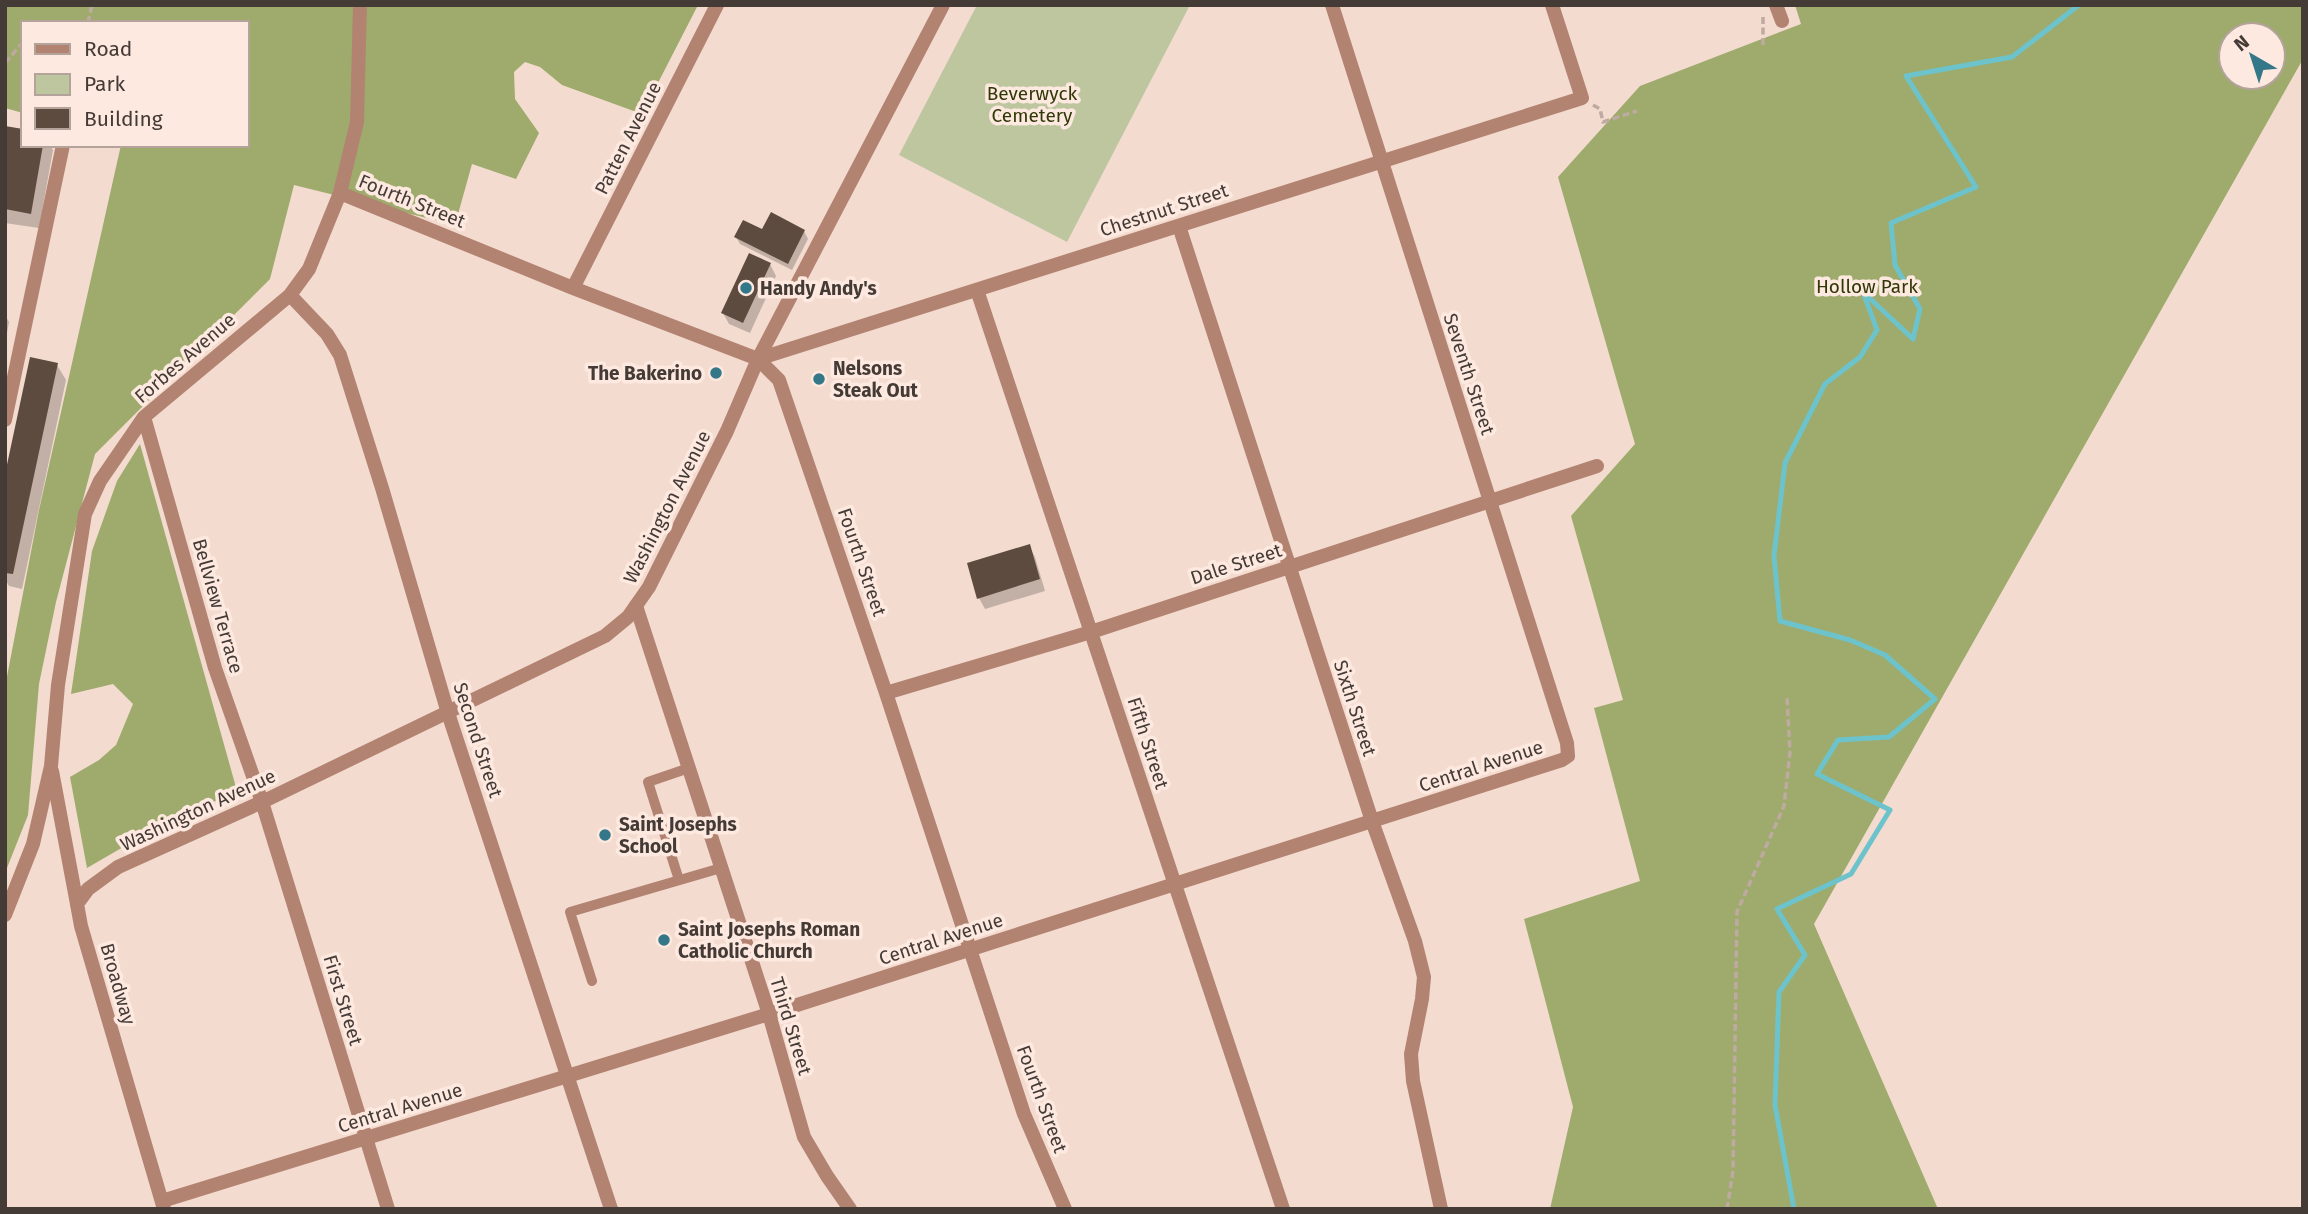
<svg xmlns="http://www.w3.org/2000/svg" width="2308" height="1214" font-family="'Fira Sans',sans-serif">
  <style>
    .green { fill: #bec6a0 }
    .forest { fill: #9eab6d; fill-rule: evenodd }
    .shadow { fill: #0003 }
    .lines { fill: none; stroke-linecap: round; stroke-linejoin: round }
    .stream { stroke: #6dc3cb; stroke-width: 5 }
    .building { fill: #5d4b3f }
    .path { stroke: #beaaa1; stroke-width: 3.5; stroke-dasharray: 7 3.5; stroke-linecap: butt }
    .service { stroke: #b38372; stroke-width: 10 }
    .minor { stroke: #b38372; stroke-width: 14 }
    .tertiary { stroke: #b38372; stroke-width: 14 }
    .poi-dot { fill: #347788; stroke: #fde9df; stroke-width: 2.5 }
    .labels { text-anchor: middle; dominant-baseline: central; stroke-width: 7; stroke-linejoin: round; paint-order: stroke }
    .park-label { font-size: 19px; fill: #303807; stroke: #fde9df }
    .street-label { font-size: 19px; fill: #443a36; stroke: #fde9df }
    .poi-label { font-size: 19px; font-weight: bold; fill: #443a36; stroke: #fde9df; text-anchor: start }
  </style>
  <rect width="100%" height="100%" fill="#f3dbcf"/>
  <path class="green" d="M977,5H1190L1067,242L899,155Z"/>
  <path class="forest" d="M5,5H698L642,114L562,85L540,67L525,62L514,72L515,99L539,133L516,179L472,164L455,225L294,185L270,279L95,454L56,602L39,684L28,815L5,873V687L39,510L121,145H247V23H23V113L5,108Z
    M1795,5H2303V59L1814,924L1938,1209H1550L1573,1107L1524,919L1640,881L1594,708L1623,700L1571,516L1635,444L1558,177L1640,86L1801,24ZM2231,35H2273V77H2231Z
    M140,444L237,791L149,832L87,868L70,777L99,760L116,745L133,704L113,684L71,694L92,551L117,481Z"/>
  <path class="shadow" d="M5,128L23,145H50L53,150L39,228L5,223Z
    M804,231L808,239L792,270L740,244L736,237L763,232Z
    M770,264L776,276L750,333L729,324L723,313Z
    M5,315L9,322L5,344Z
    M57,365L66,380L22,589L9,586L5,579V483Z
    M1029,546L1035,557L1045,591L985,609L979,598Z"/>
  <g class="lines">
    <path class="stream" d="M1794,1209L1775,1105L1779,992L1805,955L1777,909L1851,874L1890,810L1817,774L1838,740L1889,737L1935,699L1885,655L1850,640L1780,621L1774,556L1785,463L1825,384L1860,357L1877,330L1863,292L1913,339L1920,309L1895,265L1891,223L1976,187L1906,76L2012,57L2079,5"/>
  </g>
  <path class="building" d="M5,126L23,129V145H43L31,214L5,209Z
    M771,212L805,230L788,264L734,237L743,220L762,229Z
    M749,253L771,263L743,323L721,313Z
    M30,357L58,363L13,574L5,573V474Z
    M1030,544L1040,579L977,599L967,563Z"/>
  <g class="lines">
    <path class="path" d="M88,23L92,5
      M1763,45V17
      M5,63L23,42
      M1593,105L1600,109L1603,122L1637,111
      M1727,1209L1733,1171L1737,912L1784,806L1790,752L1787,697"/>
    <path class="service" d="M679,880L648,782L689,768
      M592,981L570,912L721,868"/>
    <path class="minor" d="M1776,5L1782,21
      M340,193L573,288L758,359L779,380L886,693L1024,1114L1065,1209
      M1179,226L1372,821L1415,941L1424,977L1422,999L1411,1054L1413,1081L1441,1209
      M573,288L717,5
      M977,290L1283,1209
      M290,295L327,334L340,355L382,488L448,713L611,1209
      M758,359L1582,98L1552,5
      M144,417L215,668L262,802L388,1209
      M5,420L63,145
      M636,606L769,1014L804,1137L827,1176L850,1209
      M886,693L1091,632L1597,466
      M52,771L77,904
      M5,915L33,844L51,766L58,685L85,514L100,481L144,417L290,295L309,269L340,193L357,122L360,5
      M162,1201L769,1014L1562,760L1568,756L1567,743L1332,5"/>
    <path class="tertiary" d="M164,1209L81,926L77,904L88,889L118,867L262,802L605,636L628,617L649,587L727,431L758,359L943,5"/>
  </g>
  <g class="poi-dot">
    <circle cx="746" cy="288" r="7"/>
    <circle cx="716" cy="373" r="7"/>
    <circle cx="819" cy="379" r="7"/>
    <circle cx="605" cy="835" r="7"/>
    <circle cx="664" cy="940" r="7"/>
  </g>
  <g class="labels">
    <g class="park-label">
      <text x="1032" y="93">Beverwyck<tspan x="1032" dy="22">Cemetery</tspan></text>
      <text x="1867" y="286">Hollow Park</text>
    </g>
    <g class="street-label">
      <text transform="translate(628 138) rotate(-63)">Patten Avenue</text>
      <text transform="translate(412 201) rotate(22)">Fourth Street</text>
      <text transform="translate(1164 210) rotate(-18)">Chestnut Street</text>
      <text transform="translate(185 358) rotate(-41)">Forbes Avenue</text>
      <text transform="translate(1469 374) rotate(72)">Seventh Street</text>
      <text transform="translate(667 507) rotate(-63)">Washington Avenue</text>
      <text transform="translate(862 562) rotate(71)">Fourth Street</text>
      <text transform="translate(1236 564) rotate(-18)">Dale Street</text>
      <text transform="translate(218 606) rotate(74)">Bellview Terrace</text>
      <text transform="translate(1355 708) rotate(72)">Sixth Street</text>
      <text transform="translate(478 740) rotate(72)">Second Street</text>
      <text transform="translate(1148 743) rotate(72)">Fifth Street</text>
      <text transform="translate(1481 766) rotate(-18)">Central Avenue</text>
      <text transform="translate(198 810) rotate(-25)">Washington Avenue</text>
      <text transform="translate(941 939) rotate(-18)">Central Avenue</text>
      <text transform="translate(118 984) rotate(74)">Broadway</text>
      <text transform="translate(343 1000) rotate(73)">First Street</text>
      <text transform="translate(791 1026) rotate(73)">Third Street</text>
      <text transform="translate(1042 1099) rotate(70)">Fourth Street</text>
      <text transform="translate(400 1108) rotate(-17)">Central Avenue</text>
    </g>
    <g class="poi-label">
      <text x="760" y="288">Handy Andy's</text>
      <text x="833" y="368">Nelsons<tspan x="833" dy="22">Steak Out</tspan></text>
      <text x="702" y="373" text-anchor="end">The Bakerino</text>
      <text x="619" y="824">Saint Josephs<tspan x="619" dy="22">School</tspan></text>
      <text x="678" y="929">Saint Josephs Roman<tspan x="678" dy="22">Catholic Church</tspan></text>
    </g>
  </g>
  <rect width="2308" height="1214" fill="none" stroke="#443a36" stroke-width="14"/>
  <rect x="21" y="21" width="228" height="126" fill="#fde9df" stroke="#b3a39b" stroke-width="2"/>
  <rect x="35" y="44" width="35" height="10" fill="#b38372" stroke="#b3a39b" stroke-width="2"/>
  <text x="84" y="56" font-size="21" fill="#443a36">Road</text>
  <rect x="35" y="74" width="35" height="21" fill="#bec6a0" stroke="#b3a39b" stroke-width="2"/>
  <text x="84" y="91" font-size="21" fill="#443a36">Park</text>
  <rect x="35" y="108" width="35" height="21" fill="#5d4b3f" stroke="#b3a39b" stroke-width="2"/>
  <text x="84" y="126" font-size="21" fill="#443a36">Building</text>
  <g transform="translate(2252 56) rotate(321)"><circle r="33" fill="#fde9df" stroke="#b3a39b" stroke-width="2"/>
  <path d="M0-5L12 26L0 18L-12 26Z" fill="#347788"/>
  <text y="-10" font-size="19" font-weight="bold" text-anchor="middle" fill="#443a36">N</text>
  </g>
</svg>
